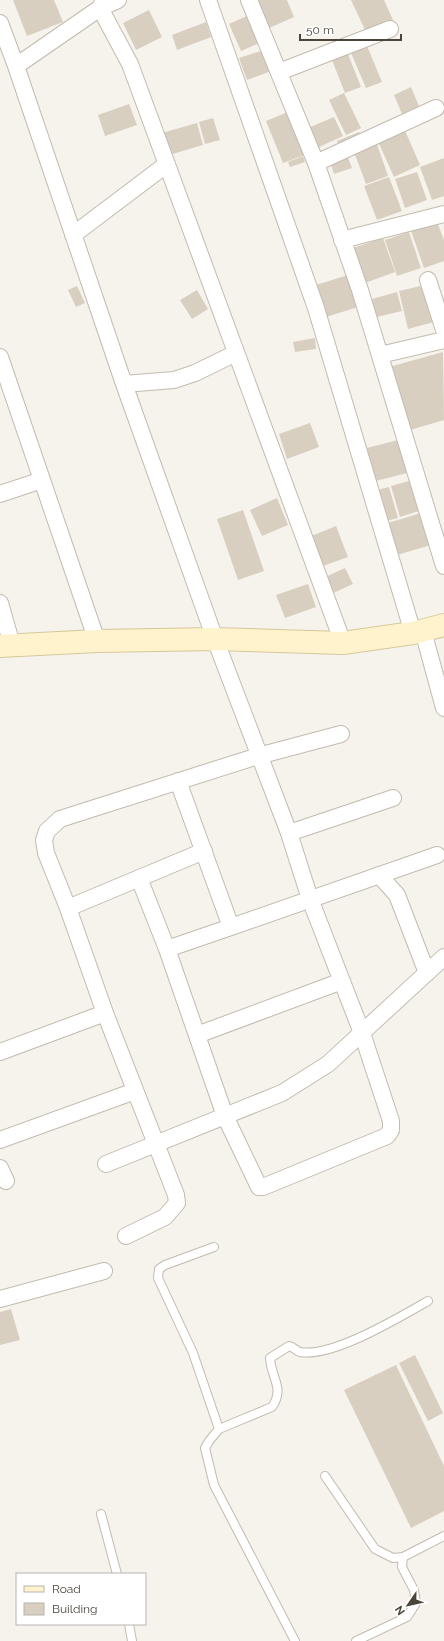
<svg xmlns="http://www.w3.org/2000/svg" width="444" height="1641" font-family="Raleway,sans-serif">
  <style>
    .building { fill: #d8cfc1 }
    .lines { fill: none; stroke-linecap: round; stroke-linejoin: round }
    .lane-casing { stroke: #c2bbae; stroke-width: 10 }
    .street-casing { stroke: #c2bbae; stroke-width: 18 }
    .secondary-casing { stroke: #d6c79b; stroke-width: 24 }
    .lane { stroke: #fff; stroke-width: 8 }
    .street { stroke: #fff; stroke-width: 16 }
    .secondary { stroke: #fff3cd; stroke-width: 22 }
  </style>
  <rect width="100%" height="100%" fill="#f6f3ec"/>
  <path class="building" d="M13,0H54L63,22L27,36Z
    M256,0H287L294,17L267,29Z
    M351,0H384L393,20L366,32Z
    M149,10L162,37L136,50L123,23Z
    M249,15L262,42L241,51L229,24Z
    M206,22L211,37L177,50L172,35Z
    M367,46L382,82L366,88L351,53Z
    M346,49L361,87L345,93L330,55Z
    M264,50L271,71L247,80L239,58Z
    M411,87L419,106L402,114L394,95Z
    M344,93L361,128L346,135L329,100Z
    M129,104L137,125L105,136L98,115Z
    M290,111L307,154L283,163L266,121Z
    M334,117L343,136L317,148L308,128Z
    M213,118L220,140L205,144L199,122Z
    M197,123L203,145L169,155L162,133Z
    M403,126L420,165L394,177L376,137Z
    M359,132L363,141L341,150L337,141Z
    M377,144L388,176L366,184L354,152Z
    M347,155L352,168L334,174L330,161Z
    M303,156L305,162L290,167L288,162Z
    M444,158V196L432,200L420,167Z
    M417,172L427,200L405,208L395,179Z
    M389,177L402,211L377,220L364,186Z
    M437,222L444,240V261L424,268L411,231Z
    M409,232L421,268L397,276L385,240Z
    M383,238L395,272L365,283L353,248Z
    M348,275L358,307L326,317L316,285Z
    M425,285L434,322L408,329L399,291Z
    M77,286L85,303L76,307L68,290Z
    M197,290L208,309L192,319L180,300Z
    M397,292L402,311L377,317L372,299Z
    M315,338L316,349L295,352L293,342Z
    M443,352L444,420L407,431L389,367Z
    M310,423L319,447L287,459L279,434Z
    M398,440L407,473L372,482L363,449Z
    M409,481L419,511L400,517L391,486Z
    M389,487L398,518L386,521L377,490Z
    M277,498L288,525L262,536L250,510Z
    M243,510L264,571L238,580L217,519Z
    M421,513L431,545L397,555L388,523Z
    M336,526L348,557L320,567L309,537Z
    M345,568L353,584L331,594L323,578Z
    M308,584L316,607L285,618L276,595Z
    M11,1309L20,1340L0,1345V1312Z
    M415,1355L443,1413L428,1421L399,1363Z
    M396,1365L444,1466V1511L411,1528L344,1390Z"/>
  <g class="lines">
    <defs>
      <path id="lane" d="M214,1247L165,1265L159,1269L158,1278L193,1353L219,1429L209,1441L205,1448L214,1485L295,1641
        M219,1429L272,1407C285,1388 271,1378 270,1358L289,1346C294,1347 296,1351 300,1352C332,1358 400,1317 428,1301
        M325,1476L375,1549L393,1558L403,1557
        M101,1514L117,1574
        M129,1624L132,1641
        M356,1641L407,1617L416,1603L414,1590L402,1567L403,1557L444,1536"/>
      <path id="street" d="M104,0L100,8L130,64L343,643
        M118,0L100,8L16,66L124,384L215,639L289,833L310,899L362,1033L391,1121V1130L387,1136L263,1187H259L225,1116L167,949L139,878
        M208,0L316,308L413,633
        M249,0L316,163L360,290L444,566
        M0,23L16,66
        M279,72L390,29
        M316,163L436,108
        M73,235L167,164
        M342,240L444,214
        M428,280L444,330
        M380,355L444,340
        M0,357L97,641
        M124,384L174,380L195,373L236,353
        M0,494L42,480
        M0,603L12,645
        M423,631L444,708
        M289,833L393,798
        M379,875L397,895L427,973
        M68,908L204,851
        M231,927L437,855
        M167,949L231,927L178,781
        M197,1035L342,981
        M0,1052L105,1013
        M0,1140L135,1091
        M106,1164L282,1093L328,1064L444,957
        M0,1168L6,1181
        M126,1236L165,1217L177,1203L176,1195L105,1013L68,908L46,853L44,840L47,831L60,819L258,756L341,734
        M0,1299L104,1271"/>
      <path id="secondary" d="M0,646L97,641L215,639L343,643L413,633L444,625"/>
    </defs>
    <use href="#lane" class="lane-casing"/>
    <use href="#street" class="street-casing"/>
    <use href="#secondary" class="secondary-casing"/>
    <use href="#lane" class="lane"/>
    <use href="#street" class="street"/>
    <use href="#secondary" class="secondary"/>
  </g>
  <rect x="16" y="1573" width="130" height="52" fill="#ffffff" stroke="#b7b4b0"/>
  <rect x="24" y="1586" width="20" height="6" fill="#fff3cd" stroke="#b7b4b0"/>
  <text x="52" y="1593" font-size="12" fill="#4b4439">Road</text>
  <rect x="24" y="1603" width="20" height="12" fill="#d8cfc1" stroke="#b7b4b0"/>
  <text x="52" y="1613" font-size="12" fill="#4b4439">Building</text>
  <g transform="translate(408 1605) rotate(236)" stroke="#ffffff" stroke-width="3" paint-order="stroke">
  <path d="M0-3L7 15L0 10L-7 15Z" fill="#4b4439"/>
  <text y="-6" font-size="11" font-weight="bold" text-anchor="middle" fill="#4b4439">N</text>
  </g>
  <path d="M300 34v6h101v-6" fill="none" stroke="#4b4439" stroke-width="2"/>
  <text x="306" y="34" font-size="12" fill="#4b4439" stroke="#ffffff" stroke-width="3" paint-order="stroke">50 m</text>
</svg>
